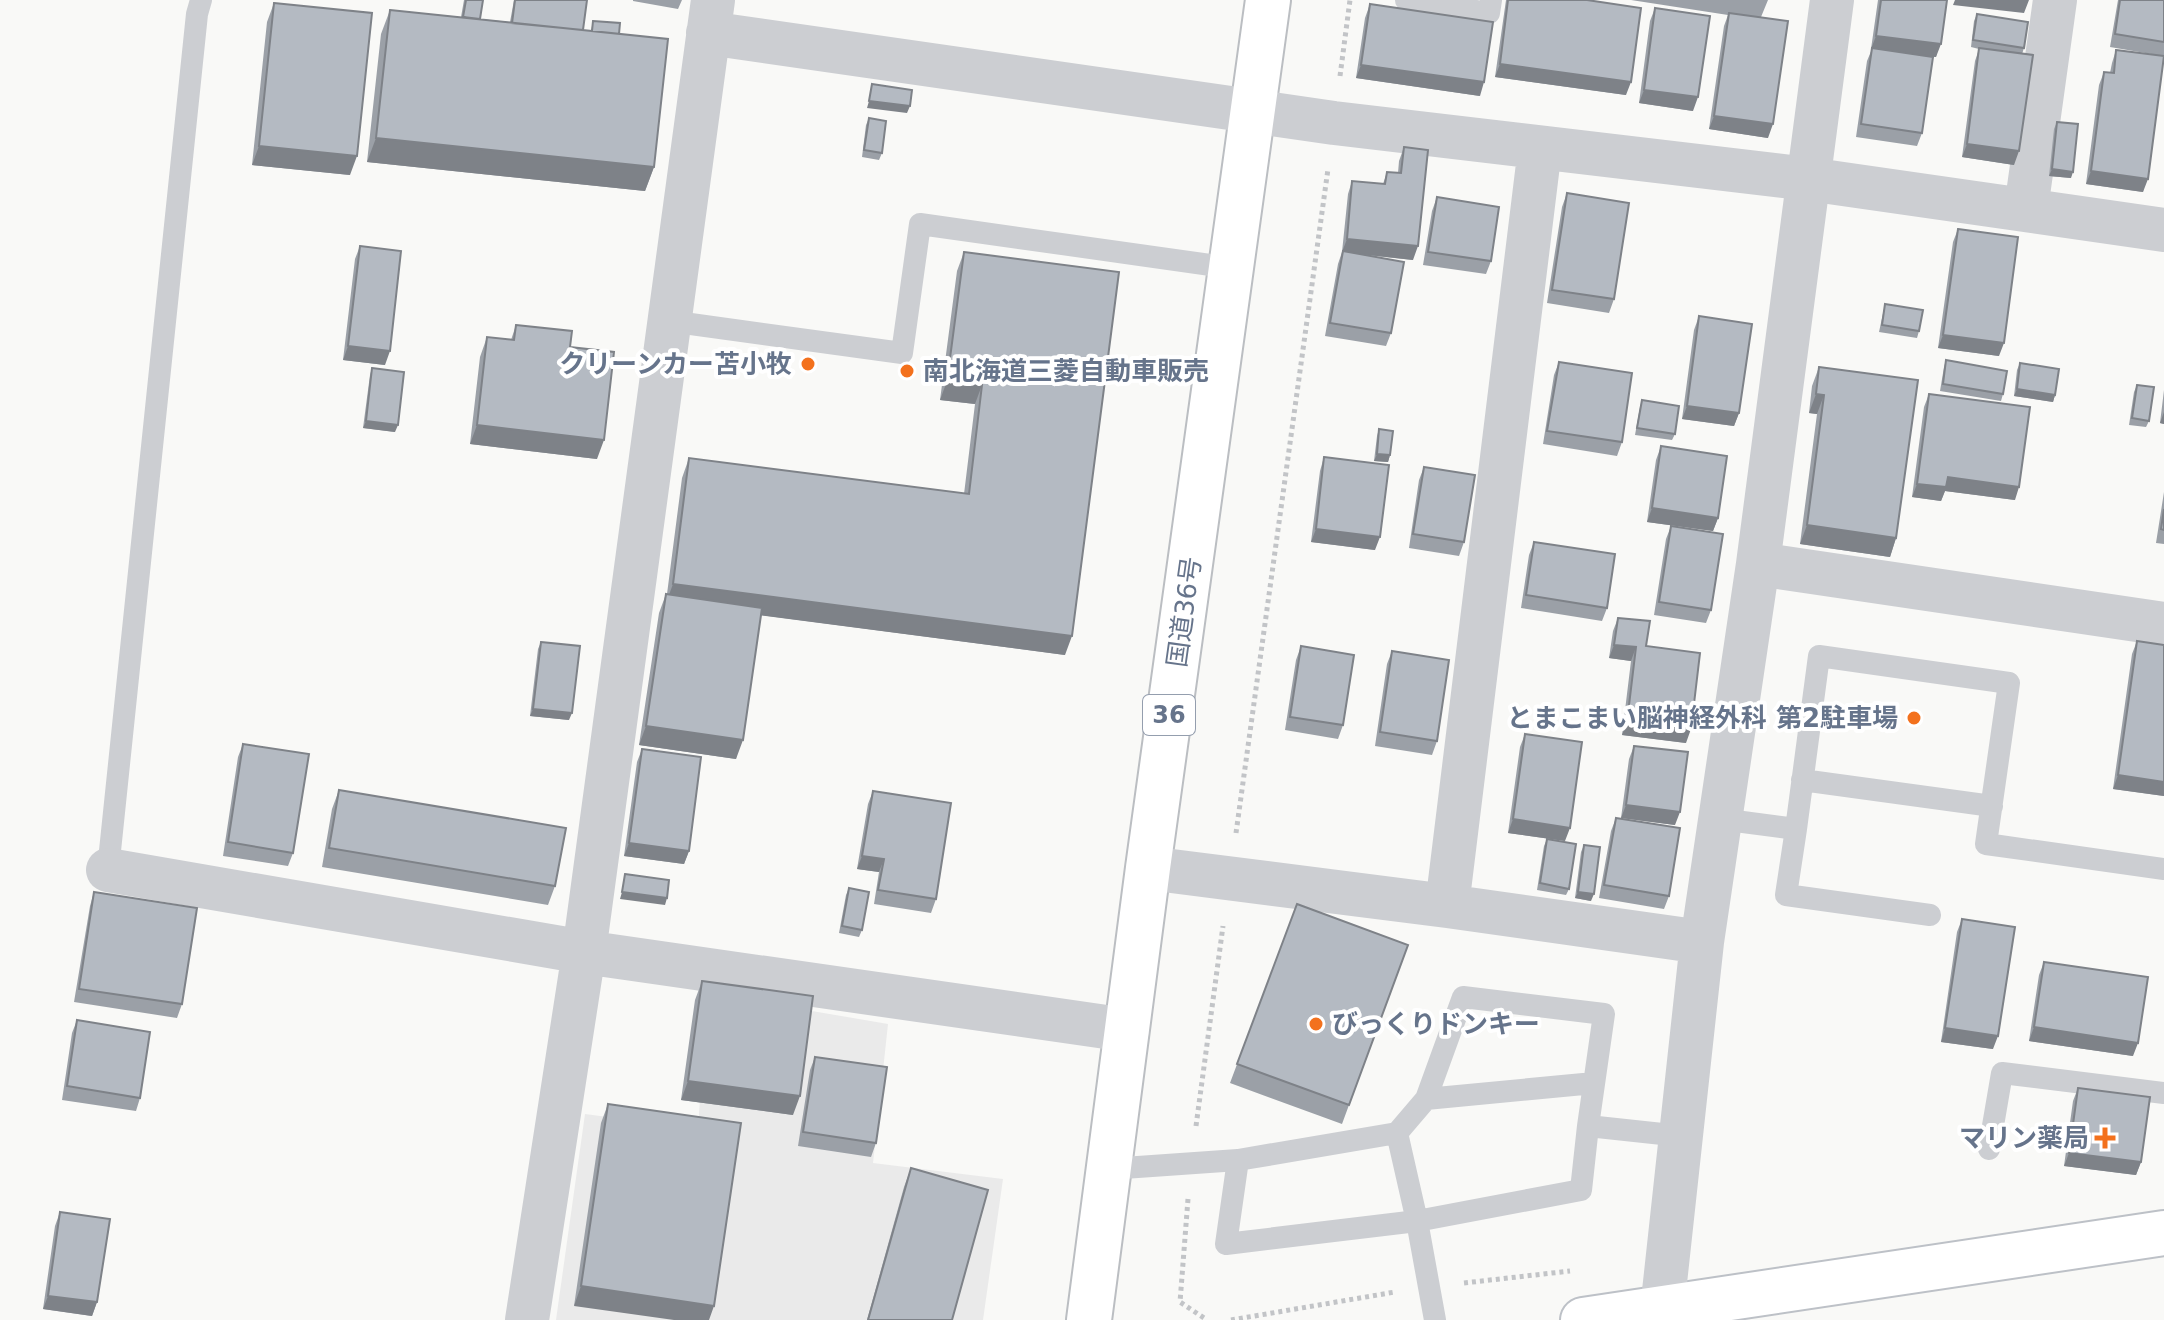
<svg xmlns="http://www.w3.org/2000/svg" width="2164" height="1320" font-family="'DejaVu Sans','Noto Sans JP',sans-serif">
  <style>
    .built { fill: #eaeaea }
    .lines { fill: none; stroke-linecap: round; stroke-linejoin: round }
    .secondary-casing { stroke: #bdc1c7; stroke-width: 48 }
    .highway-casing { stroke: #bbbec2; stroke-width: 48 }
    .path { stroke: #c2c4c7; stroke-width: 5; stroke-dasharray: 4 4; stroke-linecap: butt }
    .lane { stroke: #ccced2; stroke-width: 22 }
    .street { stroke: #ccced2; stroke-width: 44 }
    .secondary { stroke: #fff; stroke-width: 44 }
    .highway { stroke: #fff; stroke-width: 44 }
    .wall { fill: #9ba0a7 }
    .shaded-wall { fill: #7e8288 }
    .building { fill: #b4bac2; stroke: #7e8288; stroke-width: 2 }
    .poi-dot { fill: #f3711d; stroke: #fff; stroke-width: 3 }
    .labels { text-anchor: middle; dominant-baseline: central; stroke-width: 8; stroke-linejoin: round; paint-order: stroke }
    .shield { fill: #fff; stroke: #949eae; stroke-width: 2 }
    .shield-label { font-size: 24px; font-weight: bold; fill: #66748b }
    .poi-label { font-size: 26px; font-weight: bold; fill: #66748b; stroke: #fff; text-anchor: end }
    .street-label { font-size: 26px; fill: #66748b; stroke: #fff }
  </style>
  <rect width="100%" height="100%" fill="#f9f9f7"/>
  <path class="built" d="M707,993L888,1024L873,1163L1003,1179L983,1320H556L585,1114L698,1129Z"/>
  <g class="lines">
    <defs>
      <path id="secondary" d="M1583,1320L2164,1233"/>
      <path id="highway" d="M1089,1320L1148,868L1268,0"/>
    </defs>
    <use href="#secondary" class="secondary-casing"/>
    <use href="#highway" class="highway-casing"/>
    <path class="path" d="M1340,76L1350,0
      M1236,833L1328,169
      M1196,1126L1223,926
      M1188,1199L1180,1302L1207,1320
      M1464,1283L1570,1271
      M1231,1320L1395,1292"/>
    <path class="lane" d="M1406,0L1489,13L1491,0
      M669,321L902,353L920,224L1232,268
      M1802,780L1992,806
      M1720,819L1796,829L1819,656L2009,683L1986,844L2164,869
      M1796,829L1786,895L1930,915
      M108,870L197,14L201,0
      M1426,1099L1463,997L1604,1014L1588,1126
      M1989,1149L2002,1073L2164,1093
      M1238,1160L1226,1244L1417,1221L1397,1133
      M1109,1169L1238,1160L1397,1133L1426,1099L1594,1083
      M1435,1320L1417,1221L1581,1190L1588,1126L1681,1136"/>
    <path class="street" d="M713,0L584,952L1127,1030
      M708,33L1334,123L1808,179L2164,230
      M2026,209L2055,0
      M1758,564L2164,624
      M1148,868L1447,906L1702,942
      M108,870L584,952L527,1320
      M1447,906L1540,148
      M1662,1310L1702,942L1758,564L1832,0"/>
    <use href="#secondary" class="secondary"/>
    <use href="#highway" class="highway"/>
  </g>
  <path class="wall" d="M464,0H483L480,19L510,22L514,0H587L583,30L591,31L593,21L619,34L654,167L645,191L367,162L381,34L390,10L461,17Z
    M633,0H682L678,9L633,1Z
    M1506,0H1587L1626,95L1495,77Z
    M1631,0H1768L1761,17L1768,138L1709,129L1724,26L1728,15Z
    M1878,0H1947L1936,57H1933L1922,133L1917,146L1856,137L1867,61L1872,49H1871Z
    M2118,0H2164V58L2143,192L2086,184L2099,85L2104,72L2110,73L2112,63L2116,50L2157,55L2110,47Z
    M274,3L350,175L252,165L267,22Z
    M1370,4L1480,96L1356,78L1365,18Z
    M1655,8L1693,111L1639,103L1650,21Z
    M1977,14L2024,48L2022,54L2014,165L1962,157L1975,61L1979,49L1971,47L1974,21Z
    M869,118L882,153L879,160L862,157L866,125Z
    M2057,122L2071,178L2049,176L2054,129Z
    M1404,147L1413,260L1366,255L1391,333L1386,346L1325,336L1338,264L1342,252L1348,194L1352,181L1383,184L1387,172L1398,173L1399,161Z
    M1567,193L1614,299L1609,313L1547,303L1562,207Z
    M1437,197L1491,261L1486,274L1423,265L1432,211Z
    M1958,229L1999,356L1938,348L1953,242Z
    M360,246L385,365L343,360L355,259Z
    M964,252L1065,655L761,615L736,759L639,745L659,613L666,594H667L682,478L689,458L964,494L975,404L940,400L957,271Z
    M1885,304L1919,331L1917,338L1879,332Z
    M1699,316L1739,413L1734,426L1682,419L1694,330Z
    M516,325L570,347L597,459L470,444L480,357L487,337L511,340Z
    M1946,360L2003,394L2001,401L1940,391L1944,367Z
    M1559,362L1622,442L1617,456L1543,444L1554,375Z
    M2020,363L2055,395L2053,402L2014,396L2017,370Z
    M1819,367L1896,538L1890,557L1800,544L1817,414L1809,413L1812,386Z
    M372,368L395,432L363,428L370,375Z
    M2137,385L2149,421L2146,427L2129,425L2134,392Z
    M2164,390V424L2160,423Z
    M1929,394L2015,500L1945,491L1941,501L1912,497L1924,407Z
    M1642,400L1675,434L1672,440L1635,435L1640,407Z
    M1379,429L1390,455L1388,462L1374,461L1377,436Z
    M1661,446L1718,518L1713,531L1647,522L1656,460Z
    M1324,457L1375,550L1311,542L1320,471Z
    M1424,467L1464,542L1459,556L1409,548L1419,480Z
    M2164,492V544L2156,543Z
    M1671,526L1711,610L1706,623L1654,615L1666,539Z
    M1534,542L1607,608L1602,621L1521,608L1529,555Z
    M1618,618L1686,743L1622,735L1631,661L1609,658L1613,631Z
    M2137,641L2164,796L2113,789L2132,654Z
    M541,642L569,720L530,716L538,649Z
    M1301,646L1343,725L1338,739L1285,730L1296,660Z
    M1392,651L1437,741L1432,755L1375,746L1387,664Z
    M1525,734L1565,841L1508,833L1520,747Z
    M243,744L293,853L288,866L223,856L238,757Z
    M1634,746L1675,825L1621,818L1629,759Z
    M642,749L689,851L684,864L624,856L637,762Z
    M339,790L555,886L548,905L322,867L332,809Z
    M873,791L936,899L931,913L874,904L879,872L857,869L868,804Z
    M1616,818L1669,896L1664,909L1599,898L1611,831Z
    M1547,839L1569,889L1566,895L1537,890L1544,846Z
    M1584,845L1591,901L1575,898L1581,852Z
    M849,888L862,930L859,937L839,933L846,895Z
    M94,892L182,1004L177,1018L74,1002L90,906Z
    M1297,904L1408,945L1342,1124L1230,1083Z
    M1962,919L1993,1049L1941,1042L1957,932Z
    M2044,962L2133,1056L2029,1041L2039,975Z
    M702,981L793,1115L681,1100L695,1000Z
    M77,1020L140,1098L136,1111L62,1100L72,1033Z
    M815,1057L876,1143L871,1157L798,1146L810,1070Z
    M2078,1088L2141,1162L2136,1175L2064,1166L2073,1101Z
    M608,1104L741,1123L574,1306L601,1123Z
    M911,1168L952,1320H867L904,1187Z
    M60,1212L97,1302L92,1316L43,1309L55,1226Z"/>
  <path class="shaded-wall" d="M1955,0H2029L2024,13L1953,5Z
    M1876,36L1941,44L1936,57L1871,49Z
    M1500,64L1631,82L1626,95L1495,77Z
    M1361,65L1484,82L1480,96L1356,78Z
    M1644,90L1698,97L1693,111L1639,103Z
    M869,101L910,106L907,113L867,108Z
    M1714,116L1773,124L1768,138L1709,129Z
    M376,138L654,167L645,191L367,162Z
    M1967,144L2019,151L2014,165L1962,157Z
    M259,146L357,156L350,175L252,165Z
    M2052,169L2073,172L2071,178L2049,176Z
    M2091,171L2148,179L2143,192L2086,184Z
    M1347,239L1418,246L1413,260L1342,252Z
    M1943,335L2004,343L1999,356L1938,348Z
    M348,346L390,351L385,365L343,360Z
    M947,381L982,385L975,404L940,400Z
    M2017,389L2055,395L2053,402L2014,396Z
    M1816,394L1824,395L1817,414L1809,413Z
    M1687,406L1739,413L1734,426L1682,419Z
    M2164,412V424L2160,423Z
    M366,421L398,425L395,432L363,428Z
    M477,425L604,440L597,459L470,444Z
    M1377,454L1390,455L1388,462L1374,461Z
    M1948,477L2019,487L2015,500L1945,491L1941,501L1912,497L1917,484Z
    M1652,508L1718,518L1713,531L1647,522Z
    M1807,525L1896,538L1890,557L1800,544Z
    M1316,529L1380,537L1375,550L1311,542Z
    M673,584L1072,636L1065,655L666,603Z
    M1614,645L1636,647L1631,661L1609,658Z
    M533,709L572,713L569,720L530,716Z
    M1627,722L1691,729L1686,743L1622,735Z
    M646,726L743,740L736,759L639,745Z
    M2118,775L2164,782V796L2113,789Z
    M1626,805L1680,812L1675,825L1621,818Z
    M1513,819L1570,828L1565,841L1508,833Z
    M629,843L689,851L684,864L624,856Z
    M862,856L884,859L879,872L857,869Z
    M622,892L667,898L665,905L620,899Z
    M1578,892L1594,894L1591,901L1575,898Z
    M2034,1027L2138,1043L2133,1056L2029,1041Z
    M1945,1028L1998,1036L1993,1049L1941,1042Z
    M688,1081L800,1096L793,1115L681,1100Z
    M2069,1153L2141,1162L2136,1175L2064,1166Z
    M581,1286L714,1306L709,1320H674L574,1306Z
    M48,1296L97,1302L92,1316L43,1309Z"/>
  <path class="building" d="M466,0H483L480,19L463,17Z
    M515,0H587L583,30L512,23Z
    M1508,0H1587L1641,8L1631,82L1500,64Z
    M1881,0H1947L1941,44L1876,36Z
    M2120,0H2164V42L2115,34Z
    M274,3L372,13L357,156L259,146Z
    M1370,4L1493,22L1484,82L1361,65Z
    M1655,8L1710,16L1698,97L1644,90Z
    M390,10L668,39L654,167L376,138Z
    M1729,13L1788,21L1773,124L1714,116Z
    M1977,14L2028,22L2024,48L1973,40Z
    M593,21L620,23L619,34L592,31Z
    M1872,48L1933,57L1922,133L1861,124Z
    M1979,48L2033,55L2019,151L1967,144Z
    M2116,50L2164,56L2148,179L2091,171L2104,72L2114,73Z
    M872,84L912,90L910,106L869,101Z
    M869,118L886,121L882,153L864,150Z
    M2057,122L2078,124L2073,172L2052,169Z
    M1404,147L1428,150L1418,246L1347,239L1352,181L1385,184L1387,172L1401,173Z
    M1567,193L1629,203L1614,299L1552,290Z
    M1437,197L1499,207L1491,261L1428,252Z
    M1958,229L2018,237L2004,343L1943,335Z
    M360,246L401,251L390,351L348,346Z
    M1343,251L1404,262L1391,333L1330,323Z
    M964,252L1119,272L1072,636L673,584L689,458L969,494L982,385L947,381Z
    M1885,304L1923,310L1919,331L1882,325Z
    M1699,316L1752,324L1739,413L1687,406Z
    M516,325L572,331L570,347L614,352L604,440L477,425L487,337L514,340Z
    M1946,360L2007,371L2003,394L1943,384Z
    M1559,362L1632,373L1622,442L1547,431Z
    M2020,363L2059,369L2055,395L2017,389Z
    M1819,367L1918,380L1896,538L1807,525L1824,395L1816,394Z
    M372,368L404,372L398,425L366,421Z
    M2137,385L2154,387L2149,421L2132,418Z
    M1929,394L2030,407L2019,487L1948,477L1946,487L1917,484Z
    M1642,400L1679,406L1675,434L1637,428Z
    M1379,429L1393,431L1390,455L1377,454Z
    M1661,446L1727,456L1718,518L1652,508Z
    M1324,457L1389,465L1380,537L1316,529Z
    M1424,467L1475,475L1464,542L1413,534Z
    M2164,509V530L2161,529Z
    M1671,526L1723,534L1711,610L1659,602Z
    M1534,542L1615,554L1607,608L1526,595Z
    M666,594L762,608L743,740L646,726Z
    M1618,618L1650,621L1646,646L1700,653L1691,729L1627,722L1636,647L1614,645Z
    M2137,641L2164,645V782L2118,775Z
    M541,642L580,646L572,713L533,709Z
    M1301,646L1354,655L1343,725L1290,717Z
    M1392,651L1449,660L1437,741L1380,732Z
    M1525,734L1582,742L1570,828L1513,819Z
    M243,744L309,754L293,853L228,842Z
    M1634,746L1688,752L1680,812L1626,805Z
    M642,749L701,757L689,851L629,843Z
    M339,790L566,828L555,886L329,848Z
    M873,791L951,803L936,899L878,890L884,859L862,856Z
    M1616,818L1680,828L1669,896L1604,885Z
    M1547,839L1576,844L1569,889L1540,883Z
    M1584,845L1600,847L1594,894L1578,892Z
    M625,874L669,880L667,898L622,892Z
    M849,888L869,892L862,930L842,926Z
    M94,892L197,908L182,1004L79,989Z
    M1297,904L1408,945L1349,1105L1237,1064Z
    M1962,919L2015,927L1998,1036L1945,1028Z
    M2044,962L2148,977L2138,1043L2034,1027Z
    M702,981L813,996L800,1096L688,1081Z
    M77,1020L150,1032L140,1098L67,1086Z
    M815,1057L887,1067L876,1143L803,1132Z
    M2078,1088L2150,1097L2141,1162L2069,1153Z
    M608,1104L741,1123L714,1306L581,1286Z
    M911,1168L988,1190L952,1320H868Z
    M60,1212L110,1219L97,1302L48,1296Z"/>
  <g class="poi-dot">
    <circle cx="808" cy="364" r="8"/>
    <circle cx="907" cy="371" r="8"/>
    <circle cx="1914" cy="718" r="8"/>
    <circle cx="1316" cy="1024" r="8"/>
    <path d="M2101 1126h8v8h8v8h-8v8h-8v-8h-8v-8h8z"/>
  </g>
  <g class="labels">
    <rect class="shield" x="1143" y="695" width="52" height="40" rx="6"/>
    <g class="shield-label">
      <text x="1169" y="715">36</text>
    </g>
    <g class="poi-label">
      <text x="792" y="364">クリーンカー苫小牧</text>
      <text x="923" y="371" text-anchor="start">南北海道三菱自動車販売</text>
      <text x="1898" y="718">とまこまい脳神経外科 第2駐車場</text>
      <text x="1332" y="1024" text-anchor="start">びっくりドンキー</text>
      <text x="2089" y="1138">マリン薬局</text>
    </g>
    <g class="street-label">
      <text transform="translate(1184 612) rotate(-82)">国道36号</text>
    </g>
  </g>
</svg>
